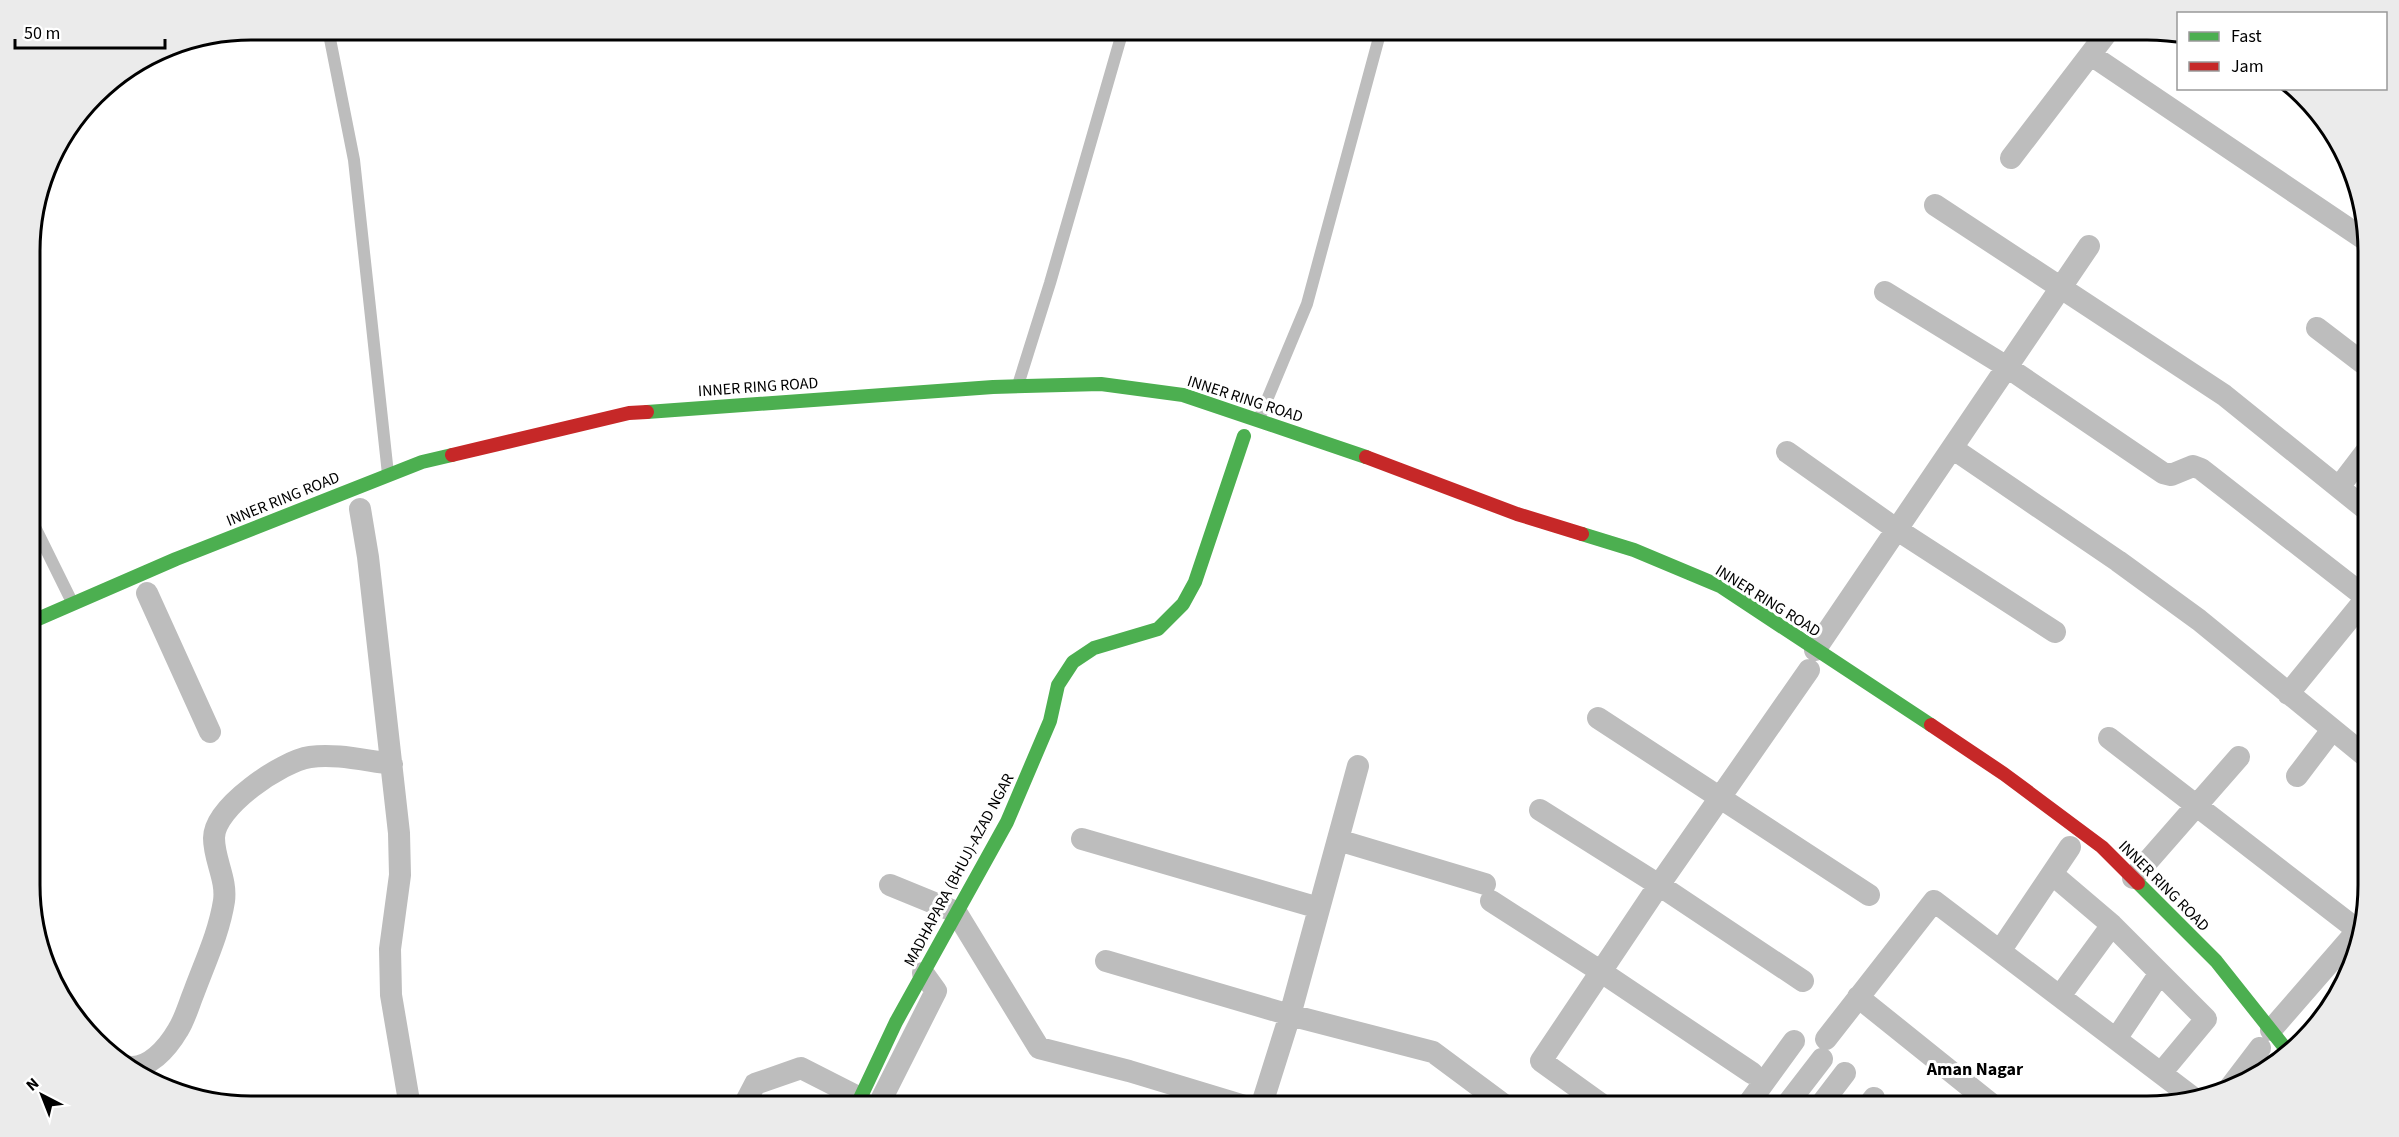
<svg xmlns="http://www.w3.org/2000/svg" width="2399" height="1137" font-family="'Source Sans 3',sans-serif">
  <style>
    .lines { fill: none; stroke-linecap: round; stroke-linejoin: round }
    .lane { stroke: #bdbdbd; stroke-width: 12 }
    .street { stroke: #bdbdbd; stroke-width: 22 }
    .fast { stroke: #4caf50; stroke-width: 14 }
    .jam { stroke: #c62828; stroke-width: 14 }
    .labels { text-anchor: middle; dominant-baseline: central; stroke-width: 6; stroke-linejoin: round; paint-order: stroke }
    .street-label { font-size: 16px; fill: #000; stroke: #fff }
    .neighbourhood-label { font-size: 18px; font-weight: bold; fill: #000; stroke: #fff }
    .rim { fill: none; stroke: #000; stroke-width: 3 }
  </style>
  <rect width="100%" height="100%" fill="#fff"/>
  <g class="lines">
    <path class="lane" d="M330,39L354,160L388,474
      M1018,385L1050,283L1123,30
      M1259,419L1307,304L1381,30
      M31,519L73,604"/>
    <path class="street" d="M2091,55L2367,241
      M2011,158L2109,30
      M1935,205L2224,395L2368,511
      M1885,292L2007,367L2163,473L2171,475L2193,466L2201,469L2368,599
      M2317,328L2368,367
      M1952,448L2118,561L2199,620L2369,759
      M1787,452L1896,529L2055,632
      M2339,487L2368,449
      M360,509L368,557L399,833L400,875L390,949L391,995L410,1107
      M147,593L210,732
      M1815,650L2089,246
      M2288,694L2368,596
      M1598,718L1869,895
      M2109,738L2360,932
      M2297,776L2332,730
      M1540,810L1659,885L1803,981
      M1082,839L1319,908
      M1338,840L1485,884
      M2052,874L2112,925L2206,1019L2161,1073
      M2133,878L2239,757
      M890,885L956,912L1039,1048L1129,1071L1248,1107
      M1491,901L1600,971L1752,1073
      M2000,951L2070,847
      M1106,961L1290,1015L1433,1052L1507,1107
      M2060,996L2112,925
      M1858,997L1995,1107
      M2271,1030L2358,930
      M1826,1039L1934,901L2196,1100
      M2116,1039L2160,973
      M125,1066C148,1072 168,1047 178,1030C185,1019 189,1004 194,992C205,962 219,933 224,901C227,879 214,860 214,838C214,807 282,761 310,757C336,753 366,761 392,764
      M2228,1090L2260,1048
      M743,1107L755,1084L801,1068L860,1098
      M883,1107L880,1102L936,991L923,973
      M1261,1107L1290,1015L1358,766
      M1605,1107L1541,1061L1659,885L1809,670
      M1746,1107L1794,1041
      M1785,1107L1822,1059
      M1819,1107L1845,1073
      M1867,1107L1874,1098"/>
    <path class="fast" d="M647,412L993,387L1101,384L1183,395L1366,457
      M1582,534L1634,550L1720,586L1931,725
      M31,622L176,559L422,462L452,455
      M2138,883L2216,961L2289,1053
      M856,1107L896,1022L1007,822L1050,721L1058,685L1073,662L1094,648L1158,629L1183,604L1195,582L1244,436"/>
    <path class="jam" d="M452,455L629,413L647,412
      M1366,457L1517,514L1582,534
      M1931,725L2004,774L2102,847L2138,883"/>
  </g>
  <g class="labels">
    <g class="street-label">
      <text transform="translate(758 387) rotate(-4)">INNER RING ROAD</text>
      <text transform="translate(1245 399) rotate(18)">INNER RING ROAD</text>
      <text transform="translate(283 499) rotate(-22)">INNER RING ROAD</text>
      <text transform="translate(1768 601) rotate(32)">INNER RING ROAD</text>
      <text transform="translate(959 870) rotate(-62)">MADHAPARA (BHUJ)-AZAD NGAR</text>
      <text transform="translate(2164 886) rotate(45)">INNER RING ROAD</text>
    </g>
    <g class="neighbourhood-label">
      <text x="1975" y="1069">Aman Nagar</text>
    </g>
  </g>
  <path d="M0 0H2399V1137H0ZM251 40H2147A211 211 0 0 1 2358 251V885A211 211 0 0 1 2147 1096H251A211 211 0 0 1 40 885V251A211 211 0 0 1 251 40Z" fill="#ebebeb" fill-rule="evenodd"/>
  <path class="rim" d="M251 40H2147A211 211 0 0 1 2358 251V885A211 211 0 0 1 2147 1096H251A211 211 0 0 1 40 885V251A211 211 0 0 1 251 40Z"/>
  <rect x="2177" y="12" width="210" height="78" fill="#ffffff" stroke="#999999" stroke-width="1.5"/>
  <rect x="2189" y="32" width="30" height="9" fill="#4caf50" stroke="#999999" stroke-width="1.5"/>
  <text x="2231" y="42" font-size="18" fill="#000000">Fast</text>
  <rect x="2189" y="62" width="30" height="9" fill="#c62828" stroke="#999999" stroke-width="1.5"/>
  <text x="2231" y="72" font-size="18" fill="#000000">Jam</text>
  <g transform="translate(42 1095) rotate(318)" stroke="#ffffff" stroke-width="4.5" paint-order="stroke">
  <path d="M0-4.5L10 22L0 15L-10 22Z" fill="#000000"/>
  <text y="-9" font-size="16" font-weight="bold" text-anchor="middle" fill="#000000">N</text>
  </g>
  <path d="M15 39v9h150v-9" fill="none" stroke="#000000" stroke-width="3"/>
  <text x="24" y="39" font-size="18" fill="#000000" stroke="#ffffff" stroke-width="4.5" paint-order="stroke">50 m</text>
</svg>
